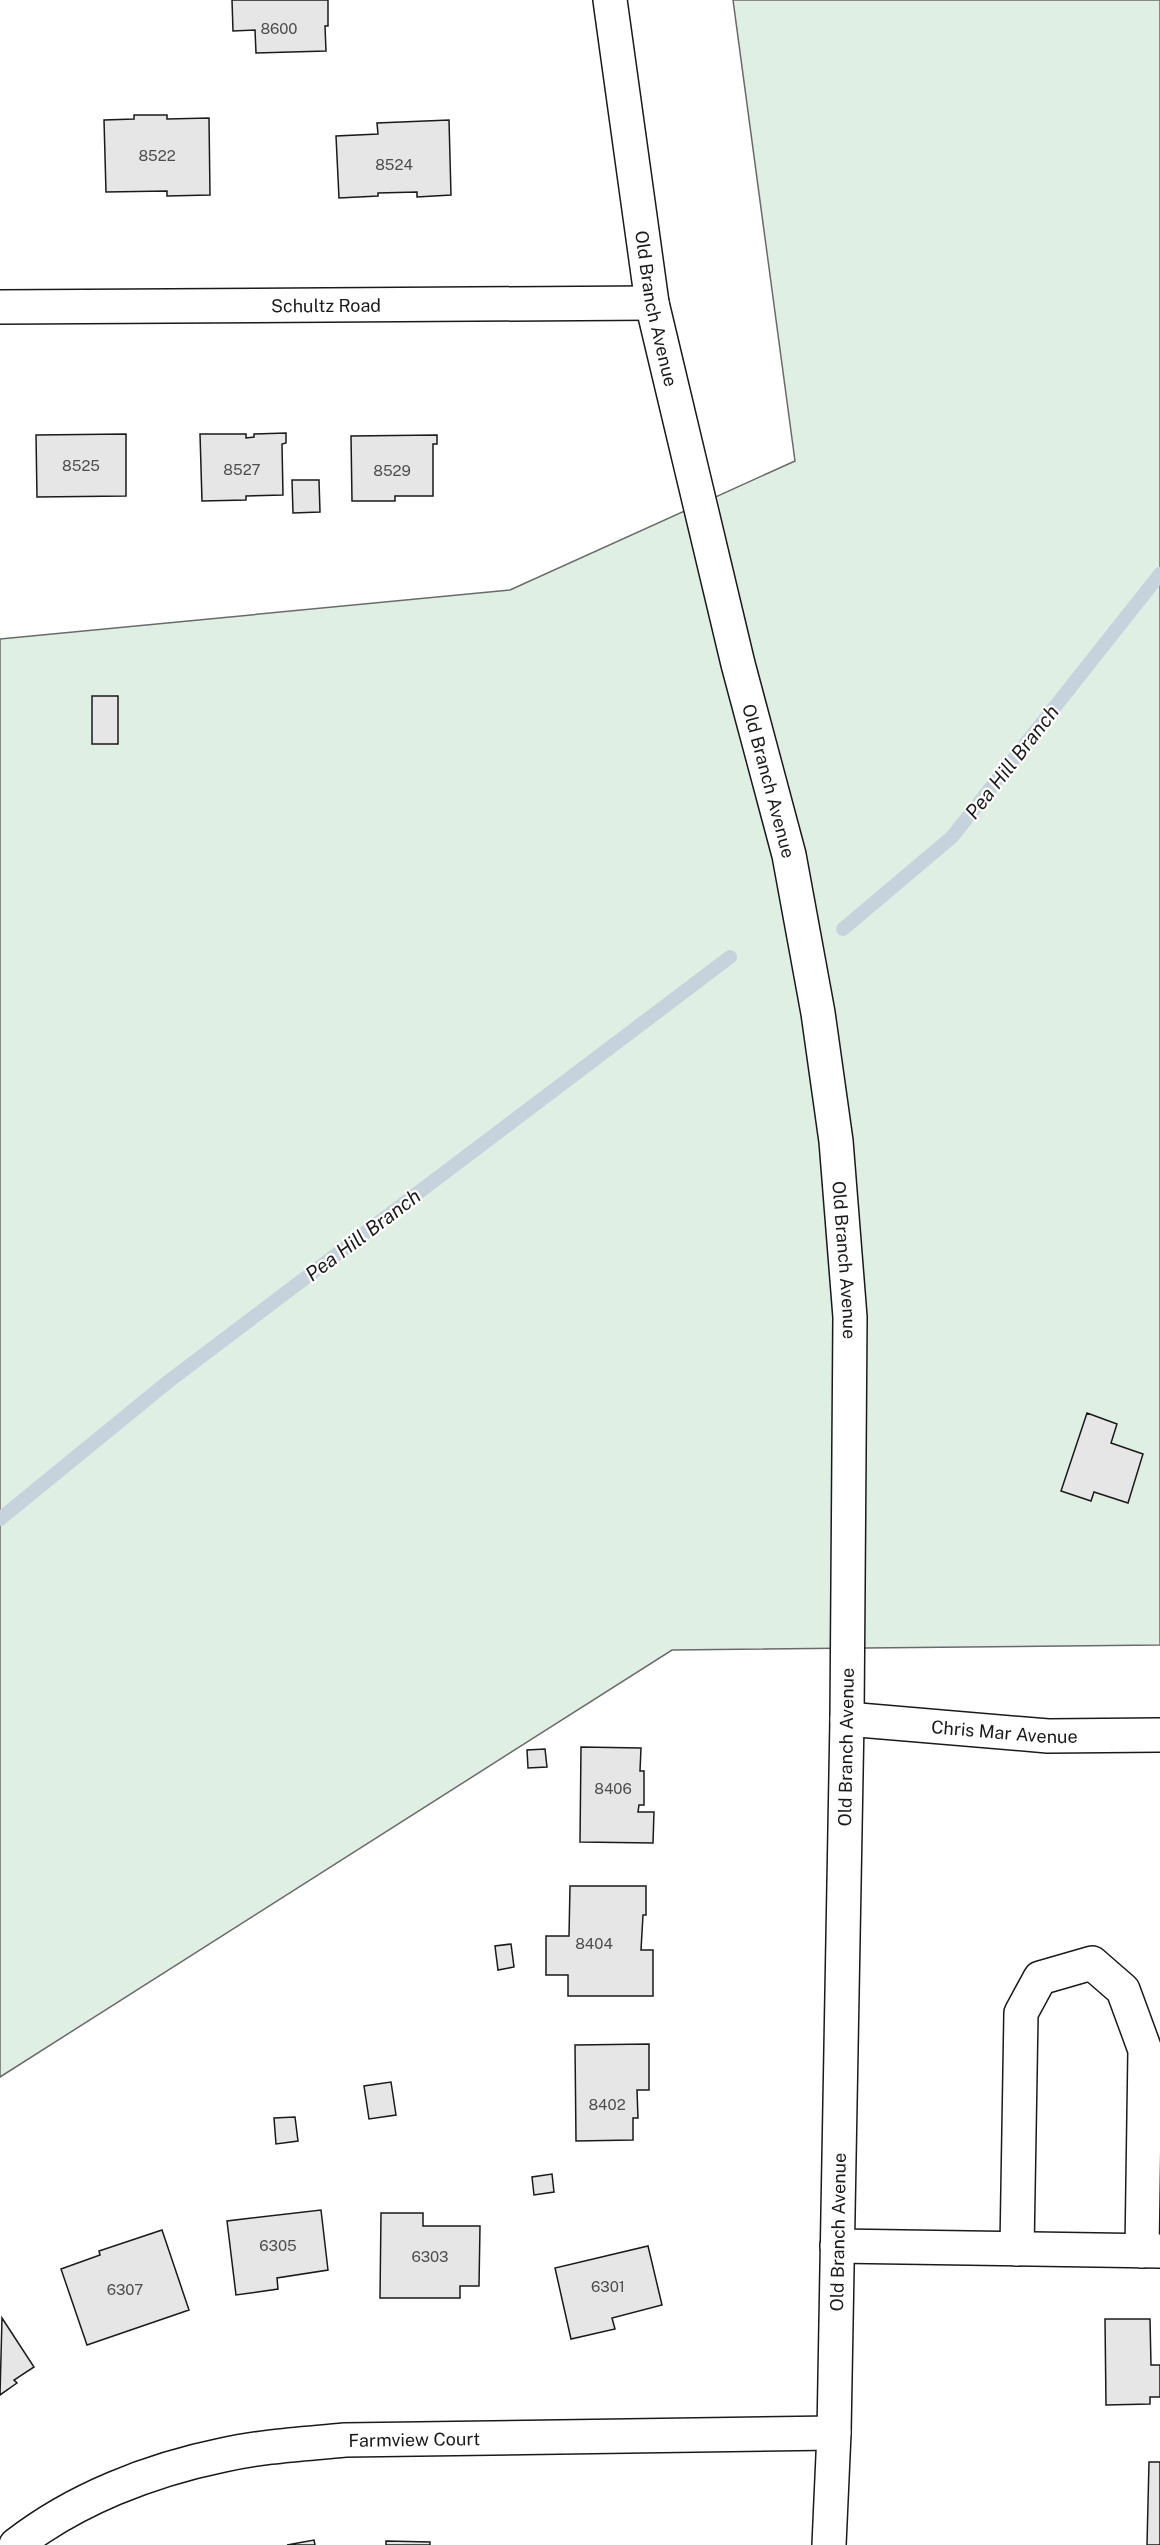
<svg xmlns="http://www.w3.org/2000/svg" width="1160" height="2545" font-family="'Public Sans',sans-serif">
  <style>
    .green { fill: #e0efe3; stroke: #6a6a6a; stroke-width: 1.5 }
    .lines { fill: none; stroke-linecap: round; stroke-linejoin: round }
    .stream { stroke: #c6d2dc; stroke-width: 14 }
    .building { fill: #e6e6e6; stroke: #1a1a1a; stroke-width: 1.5 }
    .minor-casing { stroke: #1a1a1a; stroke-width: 36 }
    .major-casing { stroke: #1a1a1a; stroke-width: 36 }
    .minor { stroke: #fff; stroke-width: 33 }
    .major { stroke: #fff; stroke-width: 33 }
    .labels { text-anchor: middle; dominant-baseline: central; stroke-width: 4.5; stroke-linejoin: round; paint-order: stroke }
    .number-label { font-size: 15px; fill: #4d4d4d }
    .street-label { font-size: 18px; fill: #1a1a1a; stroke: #fff }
    .water-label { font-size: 20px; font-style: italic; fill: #1a1a1a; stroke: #fff }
  </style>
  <rect width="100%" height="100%" fill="#fff"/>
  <path class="green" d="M733,0H1160V1645L672,1650L0,2077V639L510,590L795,461Z"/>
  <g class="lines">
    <path class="stream" d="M843,929L952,837L1160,574
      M0,1519L169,1381L730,957"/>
  </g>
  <path class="building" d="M232,0H328V26H325L326,51L256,53L255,30L233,31Z
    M134,115H167V119L209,118L210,195L167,196V191L106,192L104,120L134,119Z
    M449,120L451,195L417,197V192L378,193V196L339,198L336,136L378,134L377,123Z
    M286,433V443L282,444L283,495L246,496V500L202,501L200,434H246V438L254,437V434Z
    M126,434V496L37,497L36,435Z
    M437,435V444H433V496H395V501H352L351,436Z
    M292,480H319L320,512L293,513Z
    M92,696H118V744H92Z
    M1087,1413L1117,1424L1111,1443L1143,1454L1128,1503L1094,1492L1091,1501L1061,1491Z
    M581,1747L641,1748L640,1771H644V1805H639L638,1812H654L653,1843L580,1842Z
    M545,1749L547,1767L528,1768L527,1750Z
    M570,1886H646V1915H643L641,1950H653V1996H568V1975H546V1936H569Z
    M511,1944L514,1967L498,1970L495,1946Z
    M649,2044V2090H637L638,2118H633V2140L576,2141L575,2045Z
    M391,2082L396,2115L369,2119L364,2086Z
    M295,2117L298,2141L276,2144L274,2118Z
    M552,2174L554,2192L534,2195L532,2177Z
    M321,2210L328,2270L277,2278L278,2289L236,2295L227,2221Z
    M381,2213H423V2226H480L479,2286H460V2298H380Z
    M162,2230L189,2310L87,2345L61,2269L100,2255L99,2251Z
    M648,2246L662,2305L612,2318L615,2329L571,2339L555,2268Z
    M2,2318L34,2367L14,2380L17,2383L0,2395Z
    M1105,2319H1150L1151,2365H1160V2397H1150V2404L1106,2405Z
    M1149,2462H1160V2545H1147Z
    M314,2540L315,2545H287Z
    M386,2541L430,2542V2545H386Z"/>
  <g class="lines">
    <defs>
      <g id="minor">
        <path id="s1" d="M0,307L652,303"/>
        <path id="s2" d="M847,1719L1048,1736L1160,1735"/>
        <path d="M837,2246L1160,2251"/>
        <path d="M1017,2249L1021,2013L1040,1978L1092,1963L1123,1990L1145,2050L1142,2251"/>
        <path id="s3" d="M16,2545C75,2499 150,2470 223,2455C263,2446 304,2444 345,2440L834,2433"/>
      </g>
      <g id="major">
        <path id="s4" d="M610,0L652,303L738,664L789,855L818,1013L836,1141L850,1317L847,1719L834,2433L829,2545"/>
      </g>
    </defs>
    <use href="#minor" class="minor-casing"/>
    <use href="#major" class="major-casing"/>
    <use href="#minor" class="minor"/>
    <use href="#major" class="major"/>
  </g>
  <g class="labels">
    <g class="number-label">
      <text x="279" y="28">8600</text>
      <text x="157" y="155">8522</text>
      <text x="394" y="164">8524</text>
      <text x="81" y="465">8525</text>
      <text x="242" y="469">8527</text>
      <text x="392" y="470">8529</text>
      <text x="613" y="1788">8406</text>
      <text x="594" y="1943">8404</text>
      <text x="607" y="2104">8402</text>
      <text x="278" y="2245">6305</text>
      <text x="430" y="2256">6303</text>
      <text x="608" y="2286">6301</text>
      <text x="125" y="2289">6307</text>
    </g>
    <g class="street-label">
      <text stroke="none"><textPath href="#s1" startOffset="326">Schultz Road</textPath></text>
      <text stroke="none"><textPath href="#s4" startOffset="312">Old Branch Avenue</textPath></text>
      <text stroke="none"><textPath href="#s4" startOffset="798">Old Branch Avenue</textPath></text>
      <text stroke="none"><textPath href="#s4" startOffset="1284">Old Branch Avenue</textPath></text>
      <text stroke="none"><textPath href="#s2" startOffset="158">Chris Mar Avenue</textPath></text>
      <text transform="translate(846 1747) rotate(-89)">Old Branch Avenue</text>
      <text transform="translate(838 2232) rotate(-89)">Old Branch Avenue</text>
      <text stroke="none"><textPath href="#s3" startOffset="420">Farmview Court</textPath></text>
    </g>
    <g class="water-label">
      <text transform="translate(1012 762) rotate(-52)">Pea Hill Branch</text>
      <text transform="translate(363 1235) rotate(-37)">Pea Hill Branch</text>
    </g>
  </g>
</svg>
